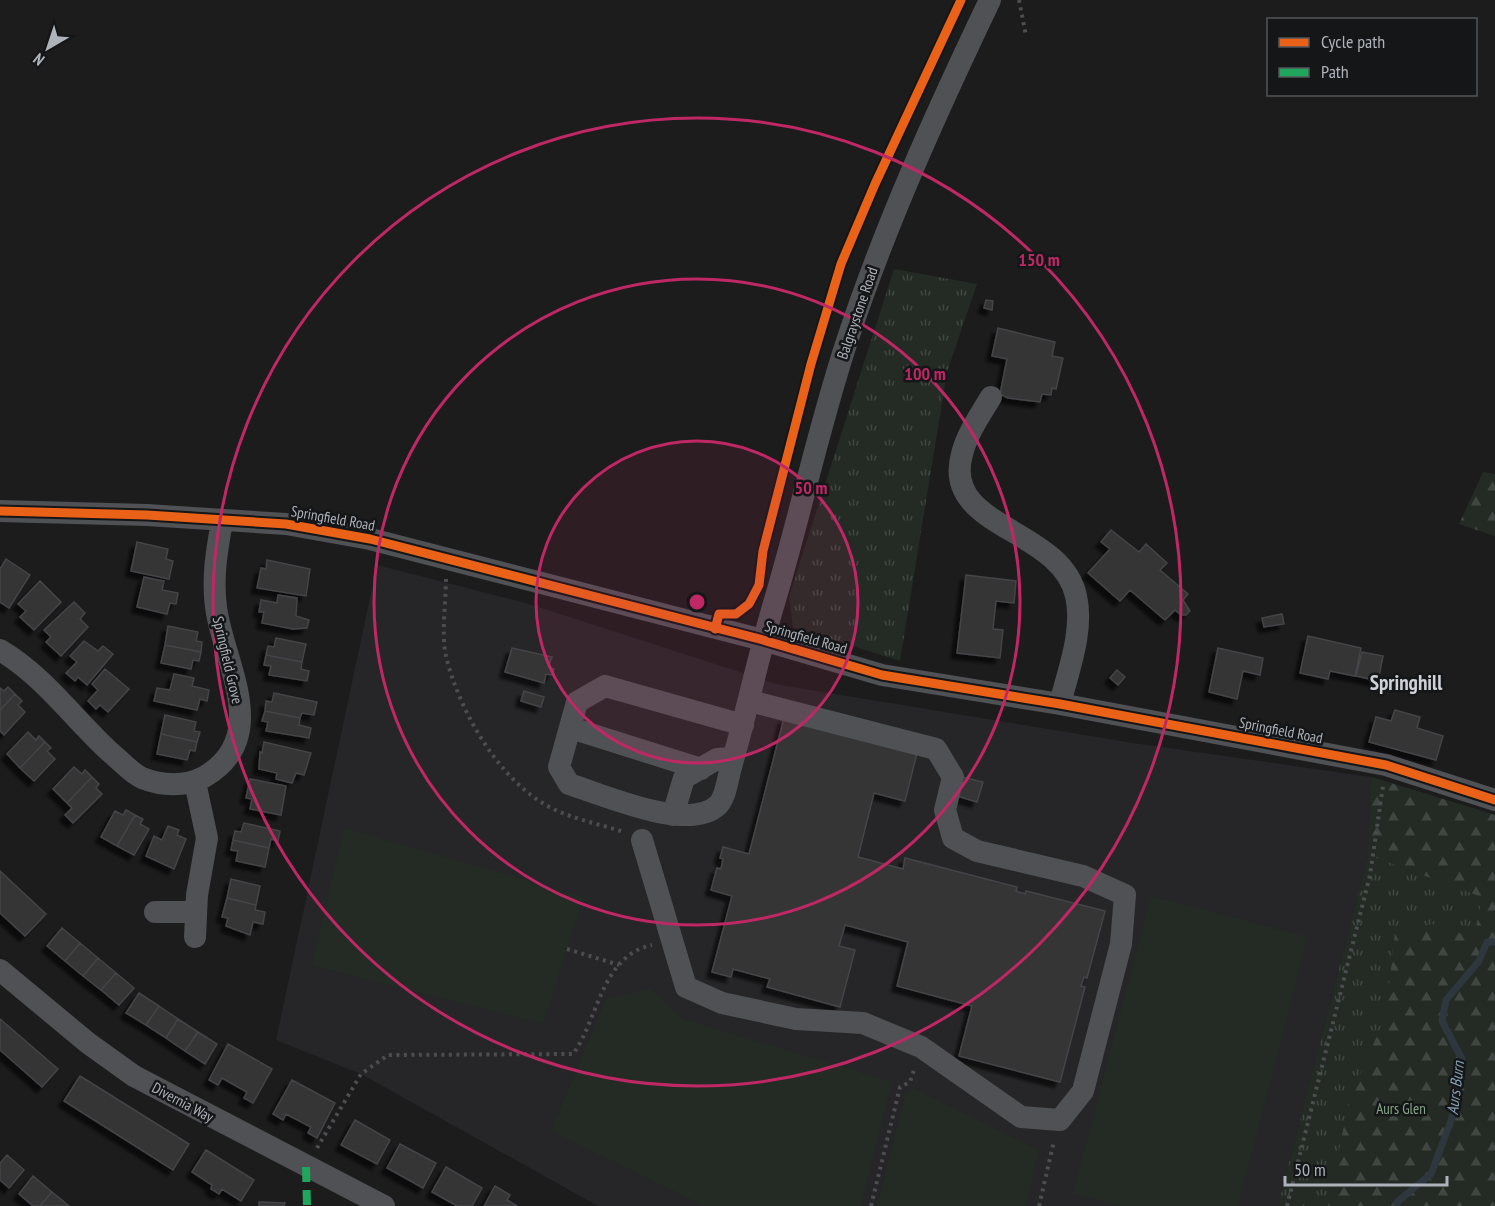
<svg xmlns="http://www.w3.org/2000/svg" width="1495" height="1206" font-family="'PT Sans Narrow',sans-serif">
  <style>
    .built { fill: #262628 }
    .grass { fill: url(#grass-tufts) }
    .forest { fill: url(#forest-firs) }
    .garden { fill: #232b24 }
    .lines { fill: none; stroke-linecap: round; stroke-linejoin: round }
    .stream { stroke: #2f373e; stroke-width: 7 }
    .building { fill: #343434; stroke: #444548; stroke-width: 1.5; filter: url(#shadow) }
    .path { stroke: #4c4d50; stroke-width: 4; stroke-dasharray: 3 4.5; stroke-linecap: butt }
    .minor { stroke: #505155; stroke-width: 22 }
    .quiet { stroke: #20a55d; stroke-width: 8; stroke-dasharray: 15 8; stroke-linecap: butt }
    .cycleway-casing { stroke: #151618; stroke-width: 13 }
    .cycleway { stroke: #ea6118; stroke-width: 9 }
    .ring { fill: none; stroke: #c02865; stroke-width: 3 }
    .labels { text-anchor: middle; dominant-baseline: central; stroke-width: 5; stroke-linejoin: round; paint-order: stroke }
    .street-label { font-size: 15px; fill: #aeb3bb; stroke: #151618 }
    .park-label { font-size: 15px; fill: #86a586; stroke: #151618 }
    .water-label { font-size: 16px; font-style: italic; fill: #87a2b4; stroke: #151618 }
    .district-label { font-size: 21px; font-weight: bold; fill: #cfd2d8; stroke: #151618 }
    .centre { fill: #c02865; stroke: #151618; stroke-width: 3 }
    .ring-label { font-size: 18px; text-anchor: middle; font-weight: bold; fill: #c02865; stroke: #151618; stroke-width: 5; stroke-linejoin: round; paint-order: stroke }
  </style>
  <defs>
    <pattern id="grass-tufts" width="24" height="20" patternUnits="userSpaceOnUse" patternTransform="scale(1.5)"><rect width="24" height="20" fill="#232b24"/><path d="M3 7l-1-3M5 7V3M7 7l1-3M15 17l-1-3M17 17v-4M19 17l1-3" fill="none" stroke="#404742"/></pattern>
    <pattern id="forest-firs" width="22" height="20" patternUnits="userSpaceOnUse" patternTransform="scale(1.5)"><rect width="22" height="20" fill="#232b24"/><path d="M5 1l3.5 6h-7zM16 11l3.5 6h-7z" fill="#404742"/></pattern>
    <filter id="shadow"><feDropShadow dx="-5.5" dy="5.5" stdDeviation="1.5" flood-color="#0009"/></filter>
  </defs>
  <rect width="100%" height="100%" fill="#1c1c1c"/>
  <path class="built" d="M377,565L526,603L780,685L1133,743L1371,777L1368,855L1278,1206H598L361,1074L276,1040Z"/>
  <path class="grass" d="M894,269L977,284L947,372L900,661L793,627L789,597Z
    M1371,777L1495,815V1206H1278L1368,855Z"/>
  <path class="forest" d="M1483,472L1495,474V536L1459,524Z
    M1371,777L1495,815V1206H1328L1349,1100L1386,1015L1395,933L1432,924L1474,938L1482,897L1368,855Z"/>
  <path class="garden" d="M344,828L584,897L543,1024L312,965Z
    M1151,896L1308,937L1238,1206H1121L1073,1193Z
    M651,989L683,1019L892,1082L861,1206H704L551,1131L606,999Z
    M913,1088L1039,1150L1026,1206H877L906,1093Z"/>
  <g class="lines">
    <path class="stream" d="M1397,1206V1202L1431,1174L1452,1118L1462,1059L1442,1021L1446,1000L1479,961L1487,942H1495"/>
  </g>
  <path class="building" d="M986,300L993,301L992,310L984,308Z
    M998,328L1055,342L1052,356L1063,358L1056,389L1052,388L1051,395L1042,394L1040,402L1008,398L1000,394L1007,359L992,356Z
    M1111,530L1139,552L1146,544L1167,563L1160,570L1188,594L1183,600L1190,611L1186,615H1181L1175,610L1165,620L1130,590L1120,601L1088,573L1110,549L1101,542Z
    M137,542L168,549L166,559L173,561L169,579L131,571Z
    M6,559L30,575L9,608L0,602V569Z
    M267,560L310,569L306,596L257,588L261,568L266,569Z
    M966,575L1016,581L1014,603L996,601L993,629L1003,630L1000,658L957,653Z
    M144,577L164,581L162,590L178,593L176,604L170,603L167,614L137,607Z
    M40,581L61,602L34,630L20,617L26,611L18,604Z
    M278,595L297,598L296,616L309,620L307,628L293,629L262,623L264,612H259L261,600L277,603Z
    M74,602L85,613L80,619L88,627L61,656L46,642L51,637L44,630Z
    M1282,614L1284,624L1264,627L1262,618Z
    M168,626L198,632L196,641L202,642L201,652L165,645Z
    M1308,636L1361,648L1355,676L1330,671L1328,679L1300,673Z
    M276,638L306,644L302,662L266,655L268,646L274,647Z
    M84,641L98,651L103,646L113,654L87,685L78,677L75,681L66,673L77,662L70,656Z
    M165,645L201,652L199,661L193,660L191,669L161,663Z
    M512,648L552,657L548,667L554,669L552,675L546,674L544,683L505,672Z
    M1218,648L1263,658L1260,675L1243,671L1237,699L1209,692Z
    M1362,652L1383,656L1378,681L1356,676Z
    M266,655L302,662L301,669L309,671L307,681L269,675L271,666L264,665Z
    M105,669L129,689L108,712L100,705L96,709L88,701L98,690L92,684Z
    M1117,670L1125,677L1118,685L1110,678Z
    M174,674L194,678L192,686L209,690L207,701L200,699L197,710L154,701L157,688L170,690Z
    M8,687L15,694L0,710V688L4,691Z
    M524,691L544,697L541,707L521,701Z
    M274,693L317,702L314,715L302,713L300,718L265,711L266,701L272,702Z
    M15,694L22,701L18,705L25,712L4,735L0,731V710Z
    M1395,710L1420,717L1417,728L1443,736L1436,760L1369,742L1376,717L1391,721Z
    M265,711L300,718L299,725L311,728L309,738L266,731L268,722L262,721Z
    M165,715L196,722L194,731L200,732L197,742L161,734Z
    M784,718L917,753L905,801L874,793L858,857L903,869L905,858L1017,887L1016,891L1025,894L1026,891L1105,911L1087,978L1084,977L1081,986L1085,987L1060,1082L959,1056L972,1006L897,986L908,942L845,925L839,946L855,950L840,1007L767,987L770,979L733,969L731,977L712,972L732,896L711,890L717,868L721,869L723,859L720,858L723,847L749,854Z
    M28,732L36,740L39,736L45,742L20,768L7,754Z
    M161,734L197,742L195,751L190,750L187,760L157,754Z
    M45,742L51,748L47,751L55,759L34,781L20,768Z
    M264,742L311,753L304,775L296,773L292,783L276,779L277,773L259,769L260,752L262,753Z
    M74,767L82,774L85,770L92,777L67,803L53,789Z
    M92,777L99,784L96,788L102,794L73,823L65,815L72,808L67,803Z
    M962,777L983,782L977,802L957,796Z
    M250,779L286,786L281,815L250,809L252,799L246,798Z
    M126,810L135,815L117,846L101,837L115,811L123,815Z
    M135,815L143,819L140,824L149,829L134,855L117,846Z
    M244,823L280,831L278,841L271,839L269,848L233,840L235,831L241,832Z
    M168,826L179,830L177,835L186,839L174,869L146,856L154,836L162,840Z
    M233,840L269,848L265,867L236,861L238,851L231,850Z
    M0,871L46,914L25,936L0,913Z
    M231,879L260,886L256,905L227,898Z
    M227,898L256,905L255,910L265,912L263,924L253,922L250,935L226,926L228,918L222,917Z
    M62,928L80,943L65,961L47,946Z
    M80,943L98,958L83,976L65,961Z
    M98,958L116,973L101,990L83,976Z
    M116,973L134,988L119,1005L101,990Z
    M139,993L159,1006L146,1025L126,1013Z
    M159,1006L178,1019L166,1038L146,1025Z
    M0,1019L58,1069L42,1087L0,1050Z
    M178,1019L198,1032L185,1051L166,1038Z
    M198,1032L217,1044L205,1064L185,1051Z
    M228,1044L272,1069L253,1103L244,1098L247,1092L222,1078L218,1085L209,1080Z
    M80,1076L189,1144L173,1170L64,1101Z
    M292,1080L335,1103L317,1138L308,1133L311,1127L286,1114L283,1120L273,1114Z
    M355,1120L390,1140L377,1164L341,1145Z
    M400,1144L436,1163L423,1188L387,1168Z
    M206,1150L254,1180L241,1201L222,1189L219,1194L211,1189L212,1185L192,1172Z
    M7,1155L24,1170L9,1188L0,1180V1163Z
    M446,1167L482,1188L472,1206H457L432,1192Z
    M33,1176L52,1192L40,1206H33L19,1194Z
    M495,1186L510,1195L507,1200L517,1206H484Z
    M52,1192L69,1206H40Z
    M259,1202L285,1203L284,1206H259Z"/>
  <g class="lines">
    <path class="path" d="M1019,0L1026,36
      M446,579C446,601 441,635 446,656C458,707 494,771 538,800C562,817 596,823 624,832
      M567,949L619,965
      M317,1148L361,1074L388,1055L573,1054C599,1018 601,956 652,945
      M871,1206L900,1087L910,1082L915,1067
      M1039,1206L1054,1141
      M1287,1206L1370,875L1383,786"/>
    <path class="minor" d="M991,397C980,415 967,434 962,454C941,529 1061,527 1076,596C1084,631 1068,671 1060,704
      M0,511L147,515L286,524L370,539L763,640L882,675L1060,704L1386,765L1495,800
      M0,650C44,676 73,718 110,752C120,760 131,773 142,778C162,786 185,787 204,777C273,737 223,663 216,607C212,577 217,550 222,521
      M743,725L605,686L577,702L559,767L569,784C604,795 689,833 718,805C726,797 728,777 731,767C746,715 757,662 772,610C799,521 818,429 847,341C886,223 937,111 990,0
      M571,728L701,769
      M195,782L207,838L197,895L195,937
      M673,815L684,778L717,759L733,758
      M642,840L686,987L722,1003L796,1019L863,1023L921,1047L1021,1117L1060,1120L1083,1091L1121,944L1125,895L1083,876L977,851L953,838L945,810L953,777L936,749L750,701
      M155,912H196
      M0,970L88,1043L134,1076L384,1206"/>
    <path class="quiet" d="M306,1167L307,1206"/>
    <defs>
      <path id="cycleway" d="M0,511L147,515L286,524L370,539L763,640L882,675L1060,704L1386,765L1495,800
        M715,629L719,614H736L749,604L759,585L763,551L811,364L841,264L875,184L961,0"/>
    </defs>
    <use href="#cycleway" class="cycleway-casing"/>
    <use href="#cycleway" class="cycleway"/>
  </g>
  <circle cx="697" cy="602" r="161" fill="#c02865" fill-opacity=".12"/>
  <g class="ring">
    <circle cx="697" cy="602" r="161"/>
    <circle cx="697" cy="602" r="323"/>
    <circle cx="697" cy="602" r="484"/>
  </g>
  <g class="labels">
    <g class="street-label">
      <text transform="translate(857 313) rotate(-71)">Balgraystone Road</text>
      <text transform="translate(333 518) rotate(10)">Springfield Road</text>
      <text transform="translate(806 637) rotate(16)">Springfield Road</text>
      <text transform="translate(228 660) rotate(77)">Springfield Grove</text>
      <text transform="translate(1281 730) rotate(11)">Springfield Road</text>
      <text transform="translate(183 1102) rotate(28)">Divernia Way</text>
    </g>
    <g class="park-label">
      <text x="1401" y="1108">Aurs Glen</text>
    </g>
    <g class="water-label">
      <text transform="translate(1455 1088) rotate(-83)">Aurs Burn</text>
    </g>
    <g class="district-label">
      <text x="1406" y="682">Springhill</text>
    </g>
  </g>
  <circle cx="697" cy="602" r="9" class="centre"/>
  <g class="ring-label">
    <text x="1039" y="266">150 m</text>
    <text x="925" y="380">100 m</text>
    <text x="811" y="494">50 m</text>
  </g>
  <rect x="1267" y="18" width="210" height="78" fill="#151618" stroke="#525559" stroke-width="1.5"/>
  <rect x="1279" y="38" width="30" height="9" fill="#ea6118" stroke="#525559" stroke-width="1.5"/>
  <text x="1321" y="48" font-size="18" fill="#aeb3bb">Cycle path</text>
  <rect x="1279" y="68" width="30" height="9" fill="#20a55d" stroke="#525559" stroke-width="1.5"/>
  <text x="1321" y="78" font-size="18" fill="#aeb3bb">Path</text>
  <g transform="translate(48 48) rotate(219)" stroke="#151618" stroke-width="4.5" paint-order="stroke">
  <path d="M0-4.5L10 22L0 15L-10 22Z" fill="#aeb3bb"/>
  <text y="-9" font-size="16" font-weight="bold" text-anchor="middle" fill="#aeb3bb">N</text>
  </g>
  <path d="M1285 1176v9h162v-9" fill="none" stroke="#aeb3bb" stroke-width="3"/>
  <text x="1294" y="1176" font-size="18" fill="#aeb3bb" stroke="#151618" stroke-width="4.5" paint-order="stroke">50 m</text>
</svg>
